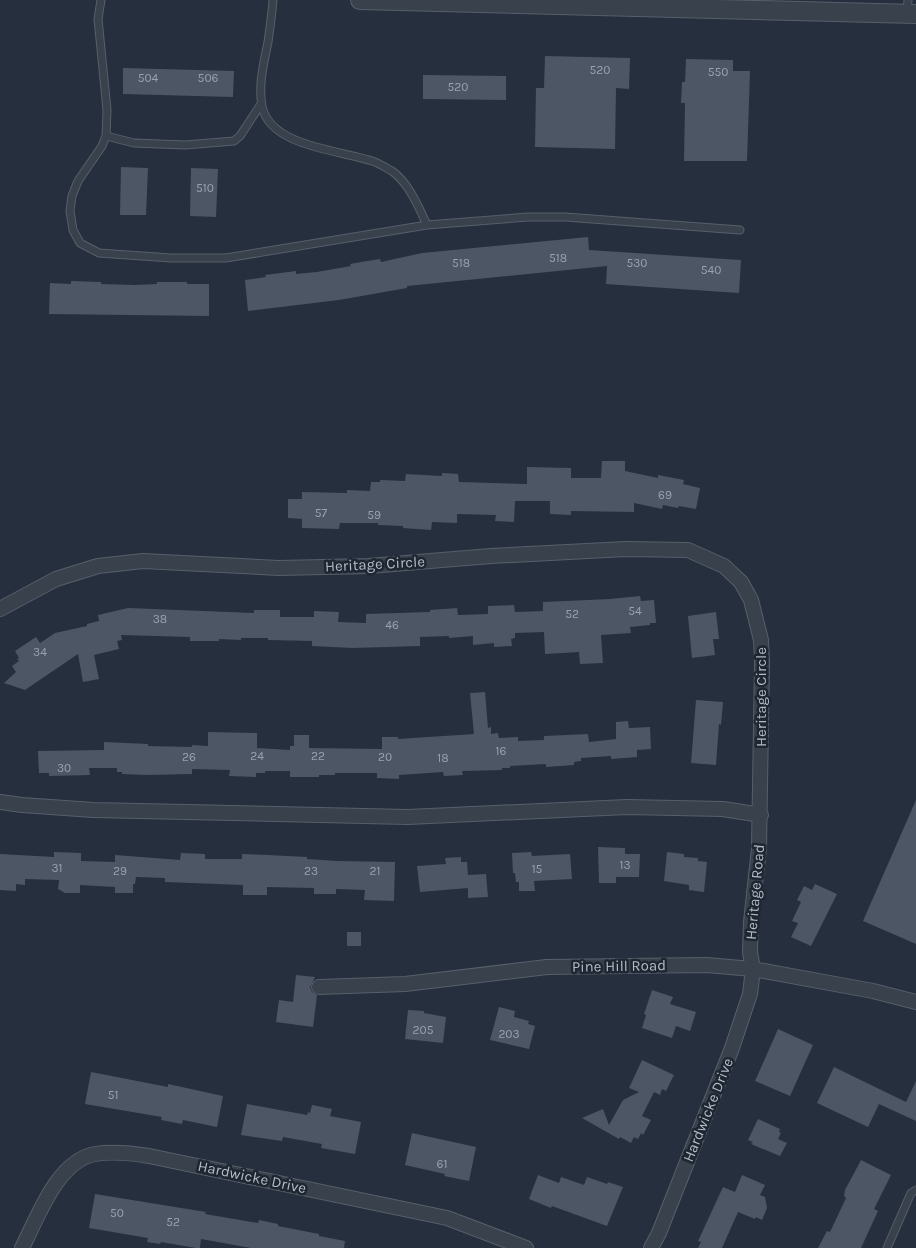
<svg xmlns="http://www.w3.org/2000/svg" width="916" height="1248" font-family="Karla,sans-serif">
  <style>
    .building { fill: #4c5665 }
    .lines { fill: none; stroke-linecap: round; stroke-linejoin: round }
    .service-casing { stroke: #575f6b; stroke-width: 9 }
    .minor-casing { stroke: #575f6b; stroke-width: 16 }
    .tertiary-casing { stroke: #575f6b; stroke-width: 20 }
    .service { stroke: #39414d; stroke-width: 7 }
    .minor { stroke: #39414d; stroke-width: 14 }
    .tertiary { stroke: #39414d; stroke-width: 18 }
    .labels { text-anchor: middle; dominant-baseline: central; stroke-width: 5; stroke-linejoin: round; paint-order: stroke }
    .number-label { font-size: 12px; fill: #9ba2af }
    .street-label { font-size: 15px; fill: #b5bcc8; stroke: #1e2632 }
  </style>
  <rect width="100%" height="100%" fill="#262f3d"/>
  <path class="building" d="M545,56L630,58L629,89L616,88L615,149L535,147L536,88H544Z
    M686,59L733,60V71H750L747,161H684L685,103H681L682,82H685Z
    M123,68L234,71L233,97L123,94Z
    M423,75L506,76V100L423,99Z
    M121,167L148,168L146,215H120Z
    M191,168L218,169L216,217L190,216Z
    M588,237L589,250L741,260L739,293L606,284L607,266L407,286V288L339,300L248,311L245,280L266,277L265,275L296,271V274L317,272L351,266L350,264L361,262L380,259L381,262L422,253Z
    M71,281L101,282V284L135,285L157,284V282H187V284H209V316L49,314L50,283L71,284Z
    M602,461H625V471L658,478V475L684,480L683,484L700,488L696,509L679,506L678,508L663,505L662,509L634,503V512L571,511V515L550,514V501H515L514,522L495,521L496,515L457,514V523L432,522L431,530L403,528V526L378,525V523H340L339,529L302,528V519L288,518V499H302V492L347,493V490L370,491L371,482H380V480L405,481L406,474L442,476V473L458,474L459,482L527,484V467L571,468V478H601Z
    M640,596L641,601L654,600L656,623H650V625L630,627L631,633L601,635L603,663L580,664L579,652L545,654L544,632L515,633V638L511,639L512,646L494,647V643L473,645V636L449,638V636L420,637V646L353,648L312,646V641L268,640V638H241V640L219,639V641H190V637L121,635L122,640L117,641L119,649L94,655L99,679L83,682L78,654L25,690L4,683L16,672L12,666L19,661L17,659L19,658L15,651L36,637L40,643L55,633L87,626V624L99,621L98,615L128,608L254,613V610H280V617H314V611L339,612L338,622L366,623V614L430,612V610L457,608L458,615L488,614V606L514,605L515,612L543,611V602L610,599Z
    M716,612L719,639H713L715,655L692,658L688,616Z
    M485,692L488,728L491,727V734L498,733L499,738L518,737V741L544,740V736L588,734L589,742L616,739V722L628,721L629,728L650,727L651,749L637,750V757L611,759V756L581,758V761L574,762V765L546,767V764L510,766V768H502V770L462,771L463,775L444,776L443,772L399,775V779L377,778V773H335V775H319V777H290V771H265V773H256V777L229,776L230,770L192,769V774L147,775L122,774V772H117V768H89L90,775L49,776V773H39L38,751L104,750V742L148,744V746L192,747V745L208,746V732L257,733V748L290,750V746H294V735H309V748L382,749V737H398V739L474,734L470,693Z
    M696,700L723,702L721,725L719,724L716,765L691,763Z
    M916,800V944L863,921Z
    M598,847L625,848V854H640L639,877H616V883H599Z
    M54,852L81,853V861L115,862V855L180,860L181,853L205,854V859H242V854L268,855L307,857V859L337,861L395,862L394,901L364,900L365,890L336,889V894H314V888L267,887V895H243V885L165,882V878L136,877L135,884H133V893H115V887L80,885V893H65L58,889L59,880L25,879V885L16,884V891L0,890V854L54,857Z
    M531,852L532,856L570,854L572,879L534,881L535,891H519V882H516L515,873H513L512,853Z
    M667,852L684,854V857L698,858V861L707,862L704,892L689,890V885L664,881Z
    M461,857V862H467L468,875L486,874L488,897L468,898V888L420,892L417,866L446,864L445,858Z
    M815,884L837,894L811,946L791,937L798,923L792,921L801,902L797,900L804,886L812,890Z
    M347,932H361V946H347Z
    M296,975L315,977L310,987L312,992L317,995L313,1027L276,1022L279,1000L293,1002Z
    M652,990L673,997L670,1004L696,1012L690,1031L676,1026L672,1038L642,1028L646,1015L644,1014Z
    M499,1007L515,1011L514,1017L529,1021L528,1024L535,1026L529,1049L490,1040Z
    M408,1010L424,1011V1013L446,1017L443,1043L405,1039Z
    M778,1029L813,1045L790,1096L755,1081Z
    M642,1060L674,1075L666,1091L662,1089L660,1095L654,1092L642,1116L651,1120L643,1135L641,1133L638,1139L634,1137L631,1143L620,1137L619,1139L582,1118L603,1109L609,1125L623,1100L639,1092L629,1088Z
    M834,1067L906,1102L916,1081V1121L879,1104L868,1127L817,1103Z
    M91,1072L168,1087V1084L223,1096L217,1127L183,1120L182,1124L161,1120L162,1117L85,1104Z
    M247,1104L307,1115L308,1112L310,1113L312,1105L332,1109L330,1116L361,1122L355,1154L321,1148L322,1144L283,1137L282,1141L241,1135Z
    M758,1119L780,1129L779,1132L781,1133L778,1139L787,1143L780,1156L751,1144L753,1142L748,1140Z
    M412,1133L476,1147L469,1181L444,1176L445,1174L405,1165Z
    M861,1160L891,1175L874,1209L878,1211L861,1248H818L827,1231L830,1232L846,1198L844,1196L845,1190Z
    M538,1175L559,1183L561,1177L584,1185L587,1177L607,1184L608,1182L623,1187L607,1226L552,1206L551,1208L529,1199Z
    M742,1175L765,1185L760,1195L765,1197L767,1208L762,1220L756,1217L755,1219L738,1212L722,1248H698L701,1242L698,1241L723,1187L735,1192Z
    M95,1194L206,1212L205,1214L258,1223L259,1220L278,1224V1226L319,1234V1236L345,1241L344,1248H251L201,1239L200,1248H196L161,1242L160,1244L147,1242L148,1238L89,1228Z"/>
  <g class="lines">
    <defs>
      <path id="service" d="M101,0L98,19L107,110L106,136L102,146L78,181L72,196L70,211L73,230L80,243L99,253L171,258H226L427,225L528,217H565L740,230
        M273,0C272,14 270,28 268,42C264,62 258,85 262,106C270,147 340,150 372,161C379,163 386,168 392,171C409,183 419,208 427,225
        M907,13L908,0
        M106,136L134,143L185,145L234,141L240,136L261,104
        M887,1248L911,1193L916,1190"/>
      <path id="minor" d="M0,609L56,579L98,566L143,561L279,568L369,566L491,556L626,549L688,550L724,566L741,582L751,600L761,640L762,662L759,848L751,922L750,952L753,969L750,994L732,1048L659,1233L651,1248
        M0,802L22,805L93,810L408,817L627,807L723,809L761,815
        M319,987L405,984L547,967L706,965L753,969L873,991L916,1002
        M22,1248C38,1217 57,1161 95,1154C113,1151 131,1153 149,1156L447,1218L526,1248"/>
      <path id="tertiary" d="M360,0L916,14"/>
    </defs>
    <use href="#service" class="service-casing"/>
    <use href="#minor" class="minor-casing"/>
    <use href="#tertiary" class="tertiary-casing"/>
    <use href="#service" class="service"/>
    <use href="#minor" class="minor"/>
    <use href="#tertiary" class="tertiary"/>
  </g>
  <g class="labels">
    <g class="number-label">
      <text x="600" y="70">520</text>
      <text x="718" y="72">550</text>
      <text x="148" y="78">504</text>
      <text x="208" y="78">506</text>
      <text x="458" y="87">520</text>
      <text x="205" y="188">510</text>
      <text x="558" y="258">518</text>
      <text x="461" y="263">518</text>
      <text x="637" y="263">530</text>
      <text x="711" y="270">540</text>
      <text x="665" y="495">69</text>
      <text x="321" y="513">57</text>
      <text x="374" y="515">59</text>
      <text x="635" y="611">54</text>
      <text x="572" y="614">52</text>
      <text x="160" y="619">38</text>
      <text x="392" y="625">46</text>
      <text x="40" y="652">34</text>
      <text x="501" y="751">16</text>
      <text x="257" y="756">24</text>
      <text x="318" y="756">22</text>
      <text x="189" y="757">26</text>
      <text x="385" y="757">20</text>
      <text x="443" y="758">18</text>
      <text x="64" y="768">30</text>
      <text x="625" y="865">13</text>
      <text x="57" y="868">31</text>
      <text x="537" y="869">15</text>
      <text x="120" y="871">29</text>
      <text x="311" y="871">23</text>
      <text x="375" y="871">21</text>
      <text x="423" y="1030">205</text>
      <text x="509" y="1034">203</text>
      <text x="113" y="1095">51</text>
      <text x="442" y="1164">61</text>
      <text x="117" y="1213">50</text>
      <text x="173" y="1222">52</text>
    </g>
    <g class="street-label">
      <text transform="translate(375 564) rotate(-3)">Heritage Circle</text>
      <text transform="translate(761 697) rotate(-90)">Heritage Circle</text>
      <text transform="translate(755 892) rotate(-85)">Heritage Road</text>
      <text transform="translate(619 966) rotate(-1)">Pine Hill Road</text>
      <text transform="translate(708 1110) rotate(-68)">Hardwicke Drive</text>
      <text transform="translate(252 1177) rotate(12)">Hardwicke Drive</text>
    </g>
  </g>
</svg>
